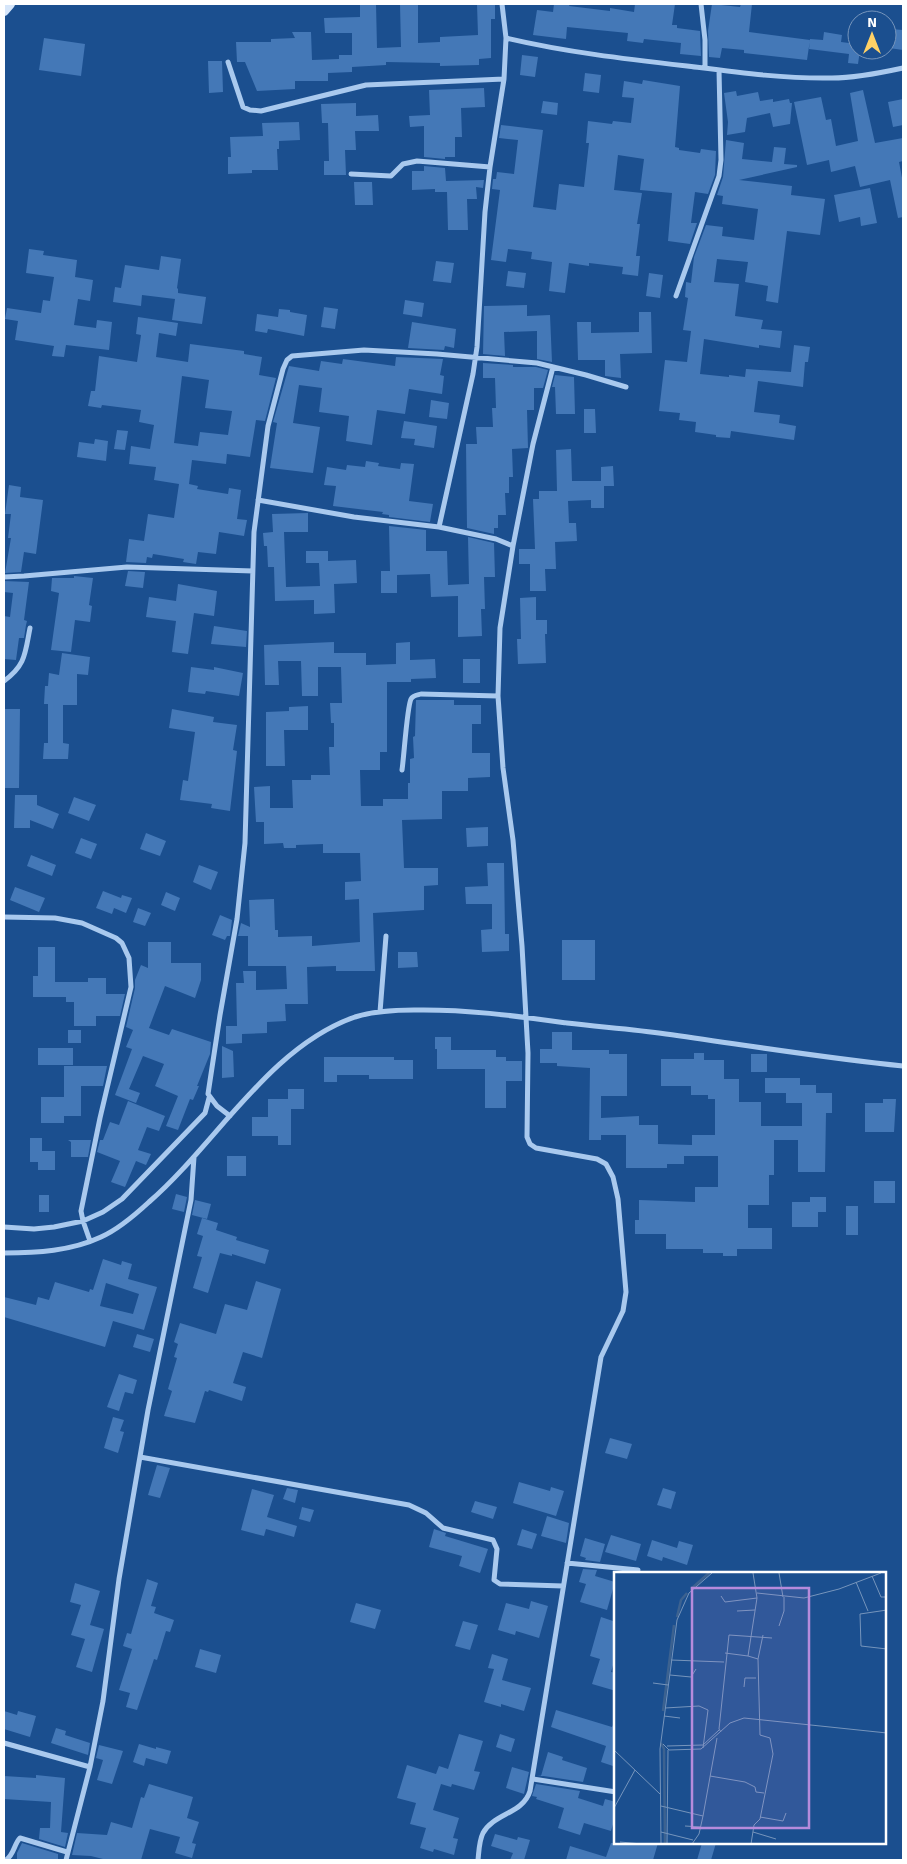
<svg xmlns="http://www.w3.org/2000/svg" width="907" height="1864" font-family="Signika,sans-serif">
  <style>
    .building { fill: #4478b7; fill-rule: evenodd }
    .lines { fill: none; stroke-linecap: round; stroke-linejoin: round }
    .street { stroke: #a9c9ee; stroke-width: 5 }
    .secondary { stroke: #d6e6fa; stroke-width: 10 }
    .inset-river { fill: none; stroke: #3c6290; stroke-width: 2.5 }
    .inset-road { fill: none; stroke: #7695bc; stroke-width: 1 }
    .view { fill: #b68bdc; fill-opacity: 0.15; stroke: #b68bdc; stroke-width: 2.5 }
    .inset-edge { fill: none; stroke: #fff; stroke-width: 2.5 }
  </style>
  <rect width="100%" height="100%" fill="#1b4f8f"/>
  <path class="building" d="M360,4H376L377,48L401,47L400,4H418V43L440,42V37L478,35L477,4H495V19H491V58L479,59V65L440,66V63L386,62V65L352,67V72L328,73V81H295V89L257,91L245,62H237L236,42H271V39L295,38L292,32H311L312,60L339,59V55H352V33H325L324,18L360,17Z
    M554,4H570L569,6L610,11V8L634,12L635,4H675L672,25H677V28L700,31L701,56L680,54L681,43L644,39L643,43L627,41L628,33L567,27L566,39L533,35L537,10L553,12Z
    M712,4L740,7L741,4H752L749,32L810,40L807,60L744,53V50L722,48L720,58L709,57L708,31Z
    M891,29L903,30V50L889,48Z
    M824,32L842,35L841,42L857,44V50H860L858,64L848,63L849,54L809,49L810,39L823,40Z
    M44,38L85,44L81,76L39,70Z
    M522,55L538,57L535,77L520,75Z
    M208,61H222L223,92L209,93Z
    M585,73L601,75L599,93L583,91Z
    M643,80L680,86L675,147L679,148V150L700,153L701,149L716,151L715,175L708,194L695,192L691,223H697L690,244L668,241L672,193L640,190L644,159L618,155L614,190L642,193L637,224H640L636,256H640L638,276L622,274L623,267L589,263V266L569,263L565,293L549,291L552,262L531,259L532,252L508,249L506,262L491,260L500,190L492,189L493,179H496L497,172L514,174L518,140L499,138L501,125L543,130L533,207L556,210L559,184L584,187L589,143H586L588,121L612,124L613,121L631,123L634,98L622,97L624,81L642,84Z
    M484,88L485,107L461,108L462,137H455V157H445V159L424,157V126L410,127L409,116L430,115L429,90Z
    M863,90L875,143L903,138V161L899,162L903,183V217L898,218L890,180L860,187L855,166L831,172L829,160L807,165L794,102L821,97L826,120L831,119L836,146L858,141L850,93Z
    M736,91L737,96L758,92L760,101L773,99V102L789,99L790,103H792L790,124L773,127L770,113L747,118L745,132L727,135L728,122L724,93Z
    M903,99V125L893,127L888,102Z
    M543,101L558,103L557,115L541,113Z
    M356,103V116L378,115L379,131H355L356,150H345L346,175H324V161H329L328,123H322L321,104Z
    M299,122L300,140L279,141V149H277L278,170H252V173L228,174V157H231L230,137L263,136L262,123Z
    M726,140L744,143L742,159L772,162L774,147L786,148L784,164L797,165V167L739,180L792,186L791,195L825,199L820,235L787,231L778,303L766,301L768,286L745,282L748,262L717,259L714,282L739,284L735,316L763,320L761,329L782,331L780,348L759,345V348L704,339L700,374L729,377V375L745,377L746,369L791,372L794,345L810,347L808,362H805L803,387L758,381L754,412L780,415L779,423L796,426L794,440L731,431L730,438L716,437V435L695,432L696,422L679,420L680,413L659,411L665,360L687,362L691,331L683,330L688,298L685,297L686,282L691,283L694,257L706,225L723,227L722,236L754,240L758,209L722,204L723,196L717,195L723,177Z
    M424,166L445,168L446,181L484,180L483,188L476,187L477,199H467L468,230H448L447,192H435V189L412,190V171H424Z
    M354,182H372L373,205H355Z
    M870,188L877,223L861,226L860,217L839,222L834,195Z
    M29,249L44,251L43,255L77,260L75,277L93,280L90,301L78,299L74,325L96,328L97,320L112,322L109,350L66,345L64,357L52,356L54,346L15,340L18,321L5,319L7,308L41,313L43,300L50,301L54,277L26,273Z
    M161,256L181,259L177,288L178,289V293L206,297L202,324L172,320L175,299L142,295L141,306L113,302L115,287L121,288L125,265L159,270Z
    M436,261L454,263L451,283L433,281Z
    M508,271L526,273L524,288L506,286Z
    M649,273L663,275L660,298L646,296Z
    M405,300L424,303L422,317L403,314Z
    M527,305V316L550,315L552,362L537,359V331L504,332L505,356L483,354L484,306Z
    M324,307L338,309L335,329L321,327Z
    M279,309L290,310V312L307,315L304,336L268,329L267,333L255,331L257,314L278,317Z
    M639,312H651L652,353L620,354L621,378L605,376V360H578L577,322H591V333L639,332Z
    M138,317L178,323L176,336L159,333L156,357L188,362L190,344L244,351V354L262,357L259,375L276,378L265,421L256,420L250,457L227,454L226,464L192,460L189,484L198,486L197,489L228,494L229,488L241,490L237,519L247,520L244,536L219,532L216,554L198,552L196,564L183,562L184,559L153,554L152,558L147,557L146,563L126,562L129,539L144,541L148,514L174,518L179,484L154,480L156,467L129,464L131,446L150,449L154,425L139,422L141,410L102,405L101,408L88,406L91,391H95L99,356L137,362L141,335L136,334ZM182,376L209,380L205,408L232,411L228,435L200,432L198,446L174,443Z
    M412,322L456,329L454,348L445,346L444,350L408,348Z
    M396,357L443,359L440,375L444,376L442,394L409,389L405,414L377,410L372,445L346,441L349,416L319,412L322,388L299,385L293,423L320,427L313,473L270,468L277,423L273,422L289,366L319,371L321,361L342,364L343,359L395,366Z
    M483,363L513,365V367H536L548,370L543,388H534V410H527L528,448L512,449L513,477H509V493H505L506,515H498V528H494V534L467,528L466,444H477L476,427H493L492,408H496L495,378H483Z
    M555,375L574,377L575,414H556L555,387H552Z
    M431,400L449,403L447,419L429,417Z
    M584,409H595L596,433H584Z
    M404,421L437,426L434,448L414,445L415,439L401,438Z
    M117,430L128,431L125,450L114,449Z
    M95,439L108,441L106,461L77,457L79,442L94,444Z
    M571,449L572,481H601V467L613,466L614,486H604V508H591V500L568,501L569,523H576L577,541L555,542L556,569H545L546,591H530V564H519V549H535L533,499H539V491H557L556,450Z
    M366,461L379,463L378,466L400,469L401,463L414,464L409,501L433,504L430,522L389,517V515L382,514L383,512L333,506L336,486L324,485L327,467L346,470L347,465L365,467Z
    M9,485L21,487L20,497L43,500L36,554L24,552L21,572L5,573L11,538H8L11,514H5Z
    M308,513V532H284L286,587L320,586L319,563H306V551H328V561L356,560L357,583L334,584L335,613L314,614V600L275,601L274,567H268L267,546H264L263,533L273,532L272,514Z
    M389,526L426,530V551H447L448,585L469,584L468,537L494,543L495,577H484L485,609H481L482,636L458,637V596L431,597L430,574L397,575V593H381V571H390Z
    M128,571L145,572L143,588L125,586Z
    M74,576L93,578L89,605L92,606L90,622L75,620L71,652L51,650L59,593L51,591L52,578H74Z
    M4,581L29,582L24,620L27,621L26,625L24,638H19L16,660L4,659V616L10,617L13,593L4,592Z
    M178,584L217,591L214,616L194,613L188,654L172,652L176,621L146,617L149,597L176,601Z
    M536,597V620H547V634H545L546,663L518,664L517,639H521L520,598Z
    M214,626L247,631L246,647L211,644Z
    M334,642V653H366V665L396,664V643L410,642V660L435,659L436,678L411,679V682H387V752H380V770H360L361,806H383V799H408V783H410V759L414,758L413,737L415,736L416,700H454V705H481V724H472V753H490V777L468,778V791H442V819L402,820L404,868H438V885L424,886V910L373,913L375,971H336V966L307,967L308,1004H285L286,1021L267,1022V1033L242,1034V1043L226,1044V1026H237L236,983H244L243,971H256V990L287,989L286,966H248V936H238L241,923L250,927L249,900L274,899L275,930H278V937L312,936V946L360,942L359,899L345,900V882L361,881L360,853H323V844L296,845V848H284L283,843L264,844V822H256L254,787L270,786V808H293L292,780H311V775H330L329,747H334V723H331L330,703H342L341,667H318V696H302L301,661H278L279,685H265L264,645Z
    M62,653L90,657L88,675L77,674V705H63V743L69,744L68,759H43L44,743H48V704H44L45,686H48L49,673L59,675Z
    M463,659H480V683H463Z
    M191,667L214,670V667L243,673L239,696L206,691L205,694L188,692Z
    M308,706V730H284L285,766H266V712L289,711V707Z
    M5,709H20L19,788H4Z
    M172,709L214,717L213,722L237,725L233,750L237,751L230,811L211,808L212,804L180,800L183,780L188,781L195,732L169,728Z
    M15,795H37V805L59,814L53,829L30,820V828H14Z
    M74,797L96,805L89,821L68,813Z
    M488,827V846L467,847L466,828Z
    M146,833L166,841L160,856L140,849Z
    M81,838L97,844L91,859L75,853Z
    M31,855L56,865L52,876L27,866Z
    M487,863H504L505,934H509V951L482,952L481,930L492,929V904H466L465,887L488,886Z
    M199,865L218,872L211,890L193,882Z
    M15,887L45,898L39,912L10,900Z
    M103,891L121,898L122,895L132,898L126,913L114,908L112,914L96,908Z
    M166,892L180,898L175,911L161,905Z
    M138,908L151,913L145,926L133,922Z
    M220,915L232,920L230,936H227L225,940L212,935Z
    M562,940H595V980H562Z
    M148,942H171V963H201V980L195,998L165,986L149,1028L169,1035L172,1029L211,1042L210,1054L197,1086H199L193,1100L190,1099L178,1130L166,1126L178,1096L155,1086L164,1064L143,1056L129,1089L140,1093L136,1103L115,1095L132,1049L126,1047L133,1030L126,1027L135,988V980L141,965L148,968Z
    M38,947H55V982H88V978H106V994H125L120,1016H96V1026H74V1002H66V997H33V976H38Z
    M398,952H417L418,967L398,968Z
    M68,1030H81V1043H68Z
    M552,1032H572V1050H609V1054H627V1096H601V1118L639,1116V1125H658V1144L692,1145V1135H715V1099H708V1095H691V1086H661V1059H694V1053H704V1060H724V1079H739V1102H761V1126H802V1103H786V1093H765V1078H800V1085H816V1093H832V1113H826L825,1172H798V1140H774V1175H769V1205H748V1228H772V1249H737V1256H723V1253H703V1249H666V1234H635V1220H639V1200L695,1202V1187H718V1156H684V1164H667V1168H626V1135H601V1140H589L590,1068L557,1066V1063H540V1049H552Z
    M435,1037H451V1050H496V1057H506V1061H522V1081H506V1108H485V1069H437V1049H435Z
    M222,1046L233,1051L234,1077L222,1078Z
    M38,1048H73V1065H38Z
    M751,1054H767V1072H751Z
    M324,1057H394V1060H413V1079H369V1075H337V1082H324Z
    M64,1066H107L103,1086H81V1116H64V1123H41V1097H64Z
    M288,1089H304V1109H291V1145H278V1136H252V1117H268V1099H288Z
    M883,1099H896L894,1132H865V1103H883Z
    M128,1101L165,1116L159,1131L147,1127L138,1150L151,1154L146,1165L136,1161L125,1187L111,1182L120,1161L97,1152L100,1140H103L110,1122L119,1125Z
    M30,1138H42V1151H55V1170H38V1162H30Z
    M68,1140H91L88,1157H71V1142Z
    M227,1156H246V1176H227Z
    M874,1181H895V1203H874Z
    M176,1194L187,1197L184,1212L172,1209Z
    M39,1195H49V1212H39Z
    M810,1197H826V1212H818V1227H792V1202H810Z
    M195,1200L211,1204L207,1219L192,1215Z
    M846,1206H858V1235H846Z
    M202,1218L218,1223L216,1230L237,1237L236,1240L269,1250L265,1264L232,1254V1256L220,1253L208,1293L193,1288L202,1257L197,1256L203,1236L197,1234Z
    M103,1259L121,1265L122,1261L132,1264L128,1279L157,1287L144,1330L113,1321L105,1347L4,1317V1297L36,1305L38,1297L49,1300L55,1282L89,1292L90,1289L93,1290ZM106,1283L139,1294L133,1314L100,1306Z
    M256,1281L281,1289L262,1358L243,1352L233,1383L246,1387L242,1401L209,1390L208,1392L205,1391L195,1423L164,1416L172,1391L168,1389L177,1358L174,1357L178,1344L174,1342L180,1323L216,1334L225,1304L247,1310Z
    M137,1334L154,1339L150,1352L133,1347Z
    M119,1374L137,1380L133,1394L125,1392L119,1411L107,1407Z
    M113,1417L124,1420L120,1431L124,1432L118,1453L104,1448Z
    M610,1438L632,1444L627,1459L605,1453Z
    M157,1465L170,1468L160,1498L148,1495Z
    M519,1482L550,1491L551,1487L564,1491L556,1516L513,1503Z
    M287,1488L298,1490L295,1503L283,1499Z
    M663,1488L676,1492L671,1509L657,1505Z
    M252,1489L274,1495L267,1517L297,1526L294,1537L266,1529L264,1536L241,1530Z
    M475,1501L497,1507L493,1519L471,1512Z
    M302,1507L314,1510L310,1522L299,1519Z
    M547,1516L569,1523L566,1543L541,1536Z
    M434,1529L446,1533L445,1536L488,1549L480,1573L459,1566L462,1556L429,1547Z
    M522,1529L537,1534L532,1549L517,1545Z
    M611,1535L641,1544L636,1561L605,1552Z
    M585,1538L605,1544L600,1562L585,1560L586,1558L580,1556Z
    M652,1540L677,1548L679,1541L693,1545L687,1565L663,1557L662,1561L647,1556Z
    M583,1569L597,1570L595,1576L615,1582L607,1610L580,1602L586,1584L579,1582Z
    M147,1579L158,1583L151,1606L156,1607L154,1613L174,1620L170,1632L166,1631L157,1660L154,1659L137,1710L126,1707L130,1693L119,1690L132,1649L123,1646L127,1633L131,1634Z
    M75,1583L100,1591L90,1625L104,1629L92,1672L76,1667L85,1639L71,1635L81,1605L70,1602Z
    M531,1601L548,1606L539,1638L516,1631L515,1635L498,1630L506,1603L529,1609Z
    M356,1603L381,1610L375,1629L350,1622Z
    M601,1617L616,1622V1655L611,1672L616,1673V1691L592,1684L600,1659L590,1656Z
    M463,1621L478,1625L470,1650L455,1646Z
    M200,1649L221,1655L216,1673L195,1667Z
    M492,1654L508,1659L502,1680L531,1688L524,1711L501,1704V1707L484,1702L494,1669L488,1668Z
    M556,1710L612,1727L613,1725H616V1767L601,1762L606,1746L551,1727Z
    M4,1711L17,1715L18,1711L36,1716L30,1737L4,1729Z
    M56,1728L66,1731L65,1735L90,1743L88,1755L51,1743Z
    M459,1734L483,1741L474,1771L480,1772L474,1790L452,1784L451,1787L441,1784L433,1810L459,1818L453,1838L458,1839L454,1855L434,1849L433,1852L420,1848L426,1828L410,1824L416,1803L397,1798L407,1765L436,1774L439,1766L448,1769Z
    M500,1734L515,1739L511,1752L496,1747Z
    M139,1744L156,1749V1747L171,1751L167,1764L146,1758L144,1766L133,1762Z
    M99,1745L123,1751L112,1784L97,1780L103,1760L96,1758Z
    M548,1752L563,1757L562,1760L587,1768L583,1782L537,1775L541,1776Z
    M512,1767L529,1772L524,1794L506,1788Z
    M36,1775L65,1778L61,1832L68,1833L65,1847L39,1839L40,1828H50L51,1802L4,1799V1776L36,1778Z
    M149,1784L193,1797L187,1818L199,1822L192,1843L196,1844L192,1858L175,1853L180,1837L150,1829L141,1860H107L91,1856L72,1855L77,1833L107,1835L111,1822L132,1828L141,1797L144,1798Z
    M536,1784L580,1791L578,1798L603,1806L605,1799L616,1802V1814L611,1831L584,1823L580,1835L558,1828L564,1808L536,1799L537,1797L532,1796Z
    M495,1834L517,1840L518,1837L530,1840L524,1860H510L513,1853L491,1846Z
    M22,1843L58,1854V1860H17V1853Z
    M611,1843H658L653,1860H566L570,1846L606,1857Z
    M702,1843H716L711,1860H697Z"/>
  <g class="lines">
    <path class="street" d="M701,4L705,40V68
      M506,38C565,52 626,59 687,66C734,72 784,79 832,78C856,78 880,73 903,68
      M228,62L243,107L250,110L261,111L366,85L504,79
      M351,174L391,176L403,164L417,161L490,167
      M676,296L719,176L721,160L719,70
      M258,500L354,517L439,527
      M513,546L533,444L553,367
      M4,577L24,576L127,567L253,571
      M4,681C26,665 25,653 30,628
      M402,770C404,757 407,707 411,699C413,695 418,695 421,694L498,696
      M4,917L55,918L82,923L116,938L122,943L129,958L131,987L100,1118L81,1211L83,1221L90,1241
      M380,1012L386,936
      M230,1116L217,1106L208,1094L220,1015L237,919L245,843L254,532L268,426L283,369L287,360L292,356L364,350L437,354L537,363L586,375L626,387
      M4,1227L34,1229L54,1227L83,1221L103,1212L122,1199L205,1113L209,1098
      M4,1253C37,1253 71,1251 101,1237C119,1229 135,1215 149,1202C216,1144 269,1047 355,1017C374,1011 394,1010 414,1010C466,1009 516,1016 567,1023C600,1027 633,1029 666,1034C745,1045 824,1058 903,1066
      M140,1457L409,1505L426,1513L443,1528L493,1540L497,1549L494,1580L500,1584L563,1586
      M567,1563L638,1570
      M4,1743L90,1767
      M533,1779L616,1792
      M6,1860C14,1855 14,1844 20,1838L67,1852
      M66,1860L90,1767L103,1701L119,1579L148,1410L191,1200L194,1157
      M478,1860C479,1851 479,1841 483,1833C494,1813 523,1814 530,1791L601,1357L623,1311L626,1292L618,1199L613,1177L606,1164L597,1159L536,1148L530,1144L527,1137L528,1053L522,946L513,840L503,768L498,696L500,628L513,546L496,539L439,527L473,374L477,347L485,212L490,167L504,79L506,38L502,4"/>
    <path class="secondary" d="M4,11L10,4"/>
  </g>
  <g transform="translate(614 1572)">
    <rect width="272" height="272" fill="#1b4f8f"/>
    <path class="inset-river" d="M77,17L95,1M63,45L67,28L73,21M49,139L60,53M47,171L50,177L51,272"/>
    <path class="inset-road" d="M165,1L169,25M258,4L267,25H273M242,10L254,39M143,21L190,26L225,17L267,1M107,24L111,30L143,26M273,38L246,42L247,74L273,77M123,39L141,38M165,54L170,39V25M111,81L134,84M144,87L149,63M57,88L110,90M56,103L77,105L82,97M39,111L54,113M130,115L131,106H142M51,136L85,134L94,138L89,176M50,144L66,146M107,160L105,157L115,63L158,66M49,172L55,178L87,177L116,151L130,146L273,161M53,174L89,173L105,158M0,178L46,222M96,204L131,210L141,215L142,220L150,221M47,234L89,244M0,236L21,198M146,245L169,249L172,241M71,254L87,255M47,260L79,268M139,260L162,267M6,270L28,272M47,272L46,177L63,48L75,21L98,1M53,272L54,178M78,272L85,262L89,244L103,166M137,272L140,253L146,247L159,182L156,166L146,163L144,87L134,84L143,26L139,1"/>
    <path class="view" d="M78,16H195V256H78Z"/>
    <rect width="272" height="272" class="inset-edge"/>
  </g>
  <rect width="907" height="1864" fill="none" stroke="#ffffff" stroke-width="10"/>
  <g transform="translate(872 35)"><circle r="24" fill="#1b4f8f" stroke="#7695bc"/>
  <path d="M0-4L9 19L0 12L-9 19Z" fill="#ffd166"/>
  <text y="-8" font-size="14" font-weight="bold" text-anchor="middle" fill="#ffffff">N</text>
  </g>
</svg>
